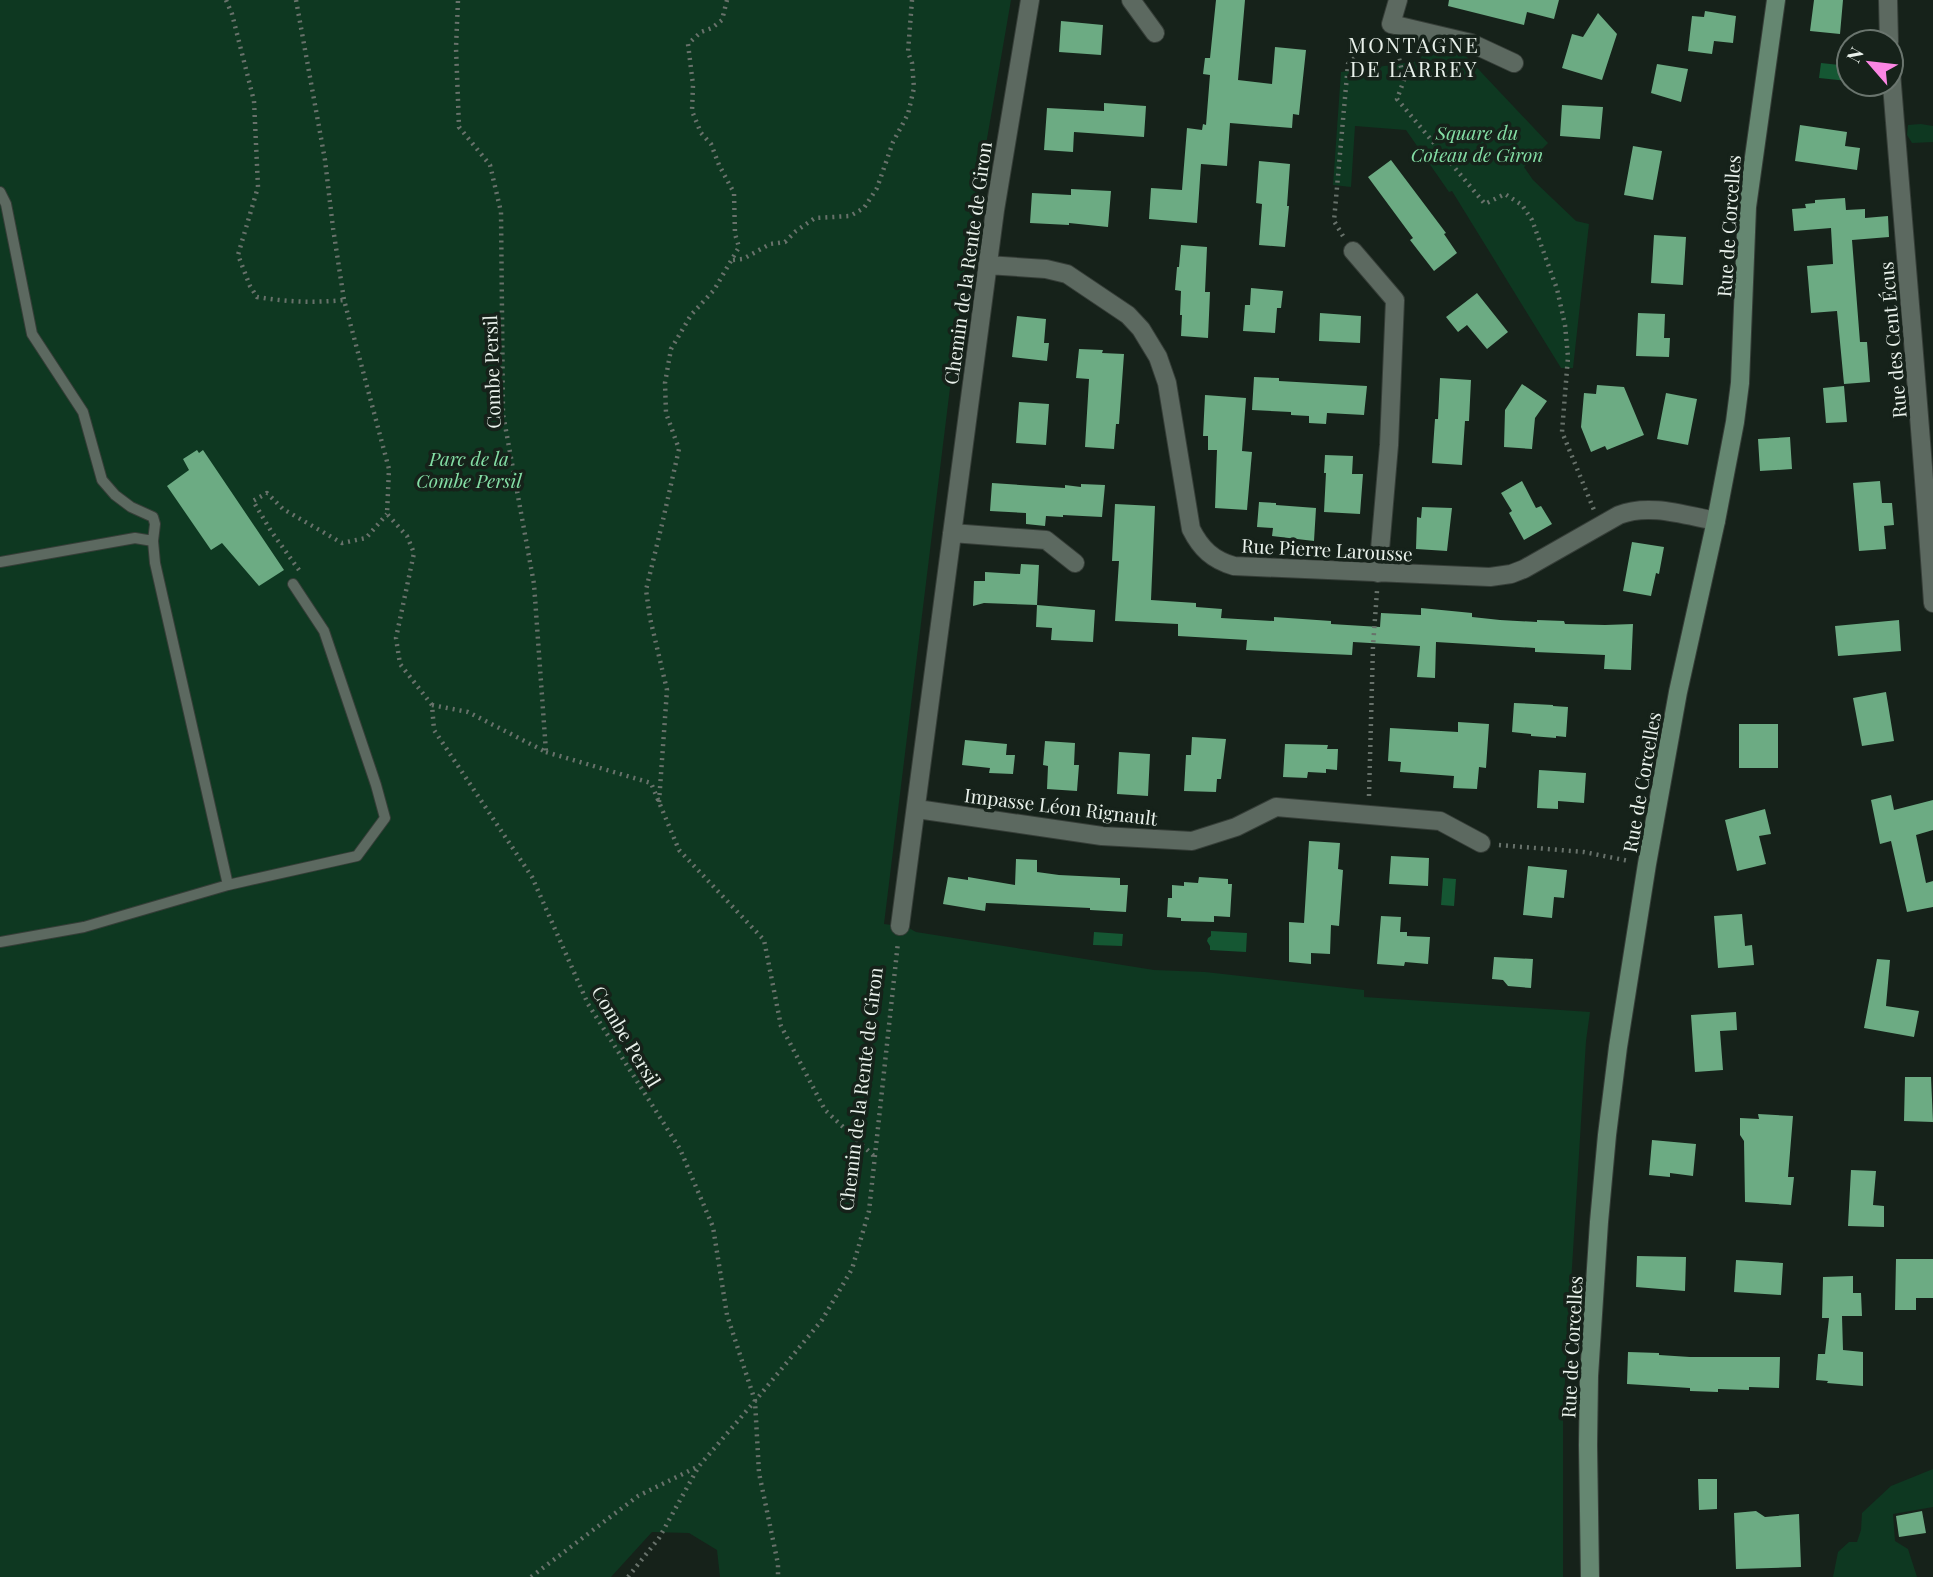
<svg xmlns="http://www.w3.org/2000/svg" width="1933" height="1577" font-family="'Playfair Display',serif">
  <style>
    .green { fill: #0e3821 }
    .water { fill: #155733 }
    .building { fill: #6cab83 }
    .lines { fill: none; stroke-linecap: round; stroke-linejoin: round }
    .lane-casing { stroke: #363e38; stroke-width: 12 }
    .street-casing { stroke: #363e38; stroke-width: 20 }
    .secondary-casing { stroke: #363e38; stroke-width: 20 }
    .path { stroke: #68726b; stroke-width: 4.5; stroke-dasharray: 2 5; stroke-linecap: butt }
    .lane { stroke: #5c6960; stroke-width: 10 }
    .street { stroke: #5c6960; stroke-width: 18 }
    .secondary { stroke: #658771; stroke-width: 18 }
    .labels { text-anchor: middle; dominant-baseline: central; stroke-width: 7; stroke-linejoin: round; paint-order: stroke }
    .park-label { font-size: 19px; font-style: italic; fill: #84dea5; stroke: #16221a }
    .street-label { font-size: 19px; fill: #e9f1eb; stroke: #16221a }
    .neighbourhood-label { font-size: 21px; letter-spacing: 2px; fill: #e9f1eb; stroke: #16221a }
  </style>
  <rect width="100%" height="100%" fill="#16221a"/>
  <path class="green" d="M0,0H1011L965,266L884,924L907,927L916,932L1154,970L1205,972L1364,990V997L1590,1012L1586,1041L1563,1413V1577H720L717,1550L689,1533L652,1532L611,1577H0Z
    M1440,46L1464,54L1548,143L1524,167L1533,180L1576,221L1589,224L1573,368H1561L1452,191L1449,192L1406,130L1355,126L1351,187L1333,185L1341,72L1420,61L1423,50Z
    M1921,124L1933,126V142L1912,143L1907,135L1908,125Z
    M1933,1469V1507L1893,1514L1895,1541L1908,1549L1917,1577H1833L1838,1552L1849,1542H1857L1861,1530L1862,1513L1891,1486Z"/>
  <path class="water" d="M1821,63L1849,66L1848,81L1819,78Z
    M1443,878L1456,879L1454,906L1441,905Z
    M1211,931L1247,933L1246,952L1210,950V946L1207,941L1208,938L1211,936Z
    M1094,932L1123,934L1122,946L1093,945Z"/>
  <path class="building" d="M1216,0H1245L1238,80L1272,84L1275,47L1306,50L1299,115L1293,114L1292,128L1230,123L1227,166L1201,164L1197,223L1149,219L1151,188L1182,190L1187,128L1202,130L1203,124L1206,125L1210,75L1203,74L1205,58H1210Z
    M1449,0H1559L1554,19L1527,12L1524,25L1448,6Z
    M1814,0H1843L1840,34L1810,31Z
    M1705,11L1736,16L1733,43L1714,41L1712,54L1688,51L1692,16L1704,17Z
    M1598,13L1617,34L1602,80L1562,68L1572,34L1583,37Z
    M1061,21L1103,25L1101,55L1059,52Z
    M1657,64L1688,69L1681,102L1651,93Z
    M1104,103L1146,106L1144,137L1074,132L1073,152L1044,150L1047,108L1104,111Z
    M1562,105L1603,107L1600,139L1560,136Z
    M1800,125L1847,132L1845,146L1860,148L1857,170L1795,161Z
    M1633,146L1662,151L1653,200L1624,195Z
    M1391,160L1446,233L1444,234L1457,253L1434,271L1410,240L1413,238L1368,177Z
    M1259,161L1290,164L1287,206H1289L1285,247L1259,245L1262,204L1256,203Z
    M1071,189L1111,191L1108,227L1069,223V225L1030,223L1032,193L1071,195Z
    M1845,198L1846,210L1865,209V218L1888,216L1889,237L1852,240L1860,342H1867L1870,382L1844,384L1837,311L1811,313L1807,266L1833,264L1831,228L1794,231L1792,209L1806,208L1805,204L1815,203V200Z
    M1654,235L1686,237L1683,285L1651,283Z
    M1181,245L1207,247L1205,292H1210L1208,338L1181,336L1182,315H1180L1181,291L1175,290L1177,267H1179Z
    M1251,288L1283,291L1281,308H1277L1275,333L1243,331L1245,305H1250Z
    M1477,293L1508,332L1487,349L1467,325L1458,332L1446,317Z
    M1320,313L1361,316L1360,343L1319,341Z
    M1638,313L1665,314L1664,338H1670L1669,357L1636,356Z
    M1017,316L1046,319L1044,343H1049L1047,361L1012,357Z
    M1079,349L1103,350L1102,353L1124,354L1119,424H1116L1114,449L1085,447L1089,379L1076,378Z
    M1254,377L1279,378V381L1367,386L1364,415L1327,413L1326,424L1309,423V416L1291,415V412L1252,410Z
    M1440,378L1471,380L1469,421H1465L1462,465L1432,463L1435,419H1438Z
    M1522,384L1547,401L1535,418L1532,449L1504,447L1505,410Z
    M1597,385L1624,387L1644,435L1607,450L1605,446L1591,452L1581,427L1584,393L1596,394Z
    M1844,386L1847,422L1826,423L1823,388Z
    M1666,393L1697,399L1688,445L1657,439Z
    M1205,395L1246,398L1242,451L1252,452L1247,510L1215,508L1217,450H1208V436H1203Z
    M1019,402L1049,404L1046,445L1016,443Z
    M1790,437L1792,469L1760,471L1758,439Z
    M197,450L199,453L203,450L284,570L259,586L222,543L211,550L167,486L189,470L183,459Z
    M1325,455L1353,456L1352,474H1363L1360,514L1324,512L1326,473H1324Z
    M1522,481L1536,508L1541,506L1552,524L1524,540L1509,513L1512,511L1501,493Z
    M1880,481L1882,503H1892L1894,525L1884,526L1886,549L1859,551L1853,483Z
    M992,483L1065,488V485L1081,487V484L1105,485L1102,517L1063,515V517L1046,516L1045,526L1026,524V513L990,511Z
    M1259,502L1276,503V505L1316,508L1314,541L1272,536L1273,528L1257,527Z
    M1115,504L1155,506L1151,600L1196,603V607L1222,609L1221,618L1274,621V617L1331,621V624L1380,627L1381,613L1421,615V608L1472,613V617L1500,620L1537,622V620L1564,621L1565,624L1605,625L1633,624L1631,670L1604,669L1605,655L1535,652V648L1436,642L1435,678L1417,677L1420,646L1353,642L1352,655L1246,650L1247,640L1178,636V624L1115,621L1119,561H1112Z
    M1422,507L1452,508L1447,551L1416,549L1417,517L1421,518Z
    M1632,542L1664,547L1659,574L1656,573L1651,596L1623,591Z
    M1021,564L1039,565L1037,605L1095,610L1093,642L1051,640L1052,628L1036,627L1037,605L984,603L973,606L974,581H985V572L1020,574Z
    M1899,620L1901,651L1838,656L1835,626Z
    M1886,692L1894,741L1862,746L1853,698Z
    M1514,703L1553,705V706L1568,707L1566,737L1556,736V738L1531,736V734L1512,732Z
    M1458,722L1489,724L1486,768L1479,767L1477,789L1453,788L1454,776L1400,772L1401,762L1388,761L1390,728L1458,732Z
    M1739,724H1778V768H1739Z
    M1192,737L1226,739L1221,779H1217L1216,792L1184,791L1186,755H1191Z
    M965,740L1007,744L1006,755H1015L1013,774L989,773L990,768L962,765Z
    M1045,741L1075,743L1074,765H1079L1077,791L1047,789L1048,766L1043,765Z
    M1285,744L1328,745L1327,749H1338L1337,770L1326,769V773L1308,772L1307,778L1283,777Z
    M1119,752L1150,754L1148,796L1117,794Z
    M1539,770L1586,773L1584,803L1558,801V809L1537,808Z
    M1891,795L1894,810L1933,800V830L1916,835L1926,883L1933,881V907L1907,912L1891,841L1880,844L1871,800Z
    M1765,809L1771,834L1759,836L1766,864L1737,871L1725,820Z
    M1309,841L1340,843L1338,869L1343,870L1339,926L1331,925L1330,954L1311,953V964L1289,962V922L1304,923Z
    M1391,856L1429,858L1428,886L1389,884Z
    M1016,859L1037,860V872L1059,875L1120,878V885H1128L1126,912L1090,910V908L986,903L985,911L943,904L948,877L968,880V877L1015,885Z
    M1528,866L1567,870L1564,898L1554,897L1552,918L1523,915Z
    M1199,877L1228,879V884H1232L1230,917L1214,916V922L1181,921V918L1167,917L1168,898H1172V885L1184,886V882L1198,883Z
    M1742,914L1745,946L1752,945L1754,965L1718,968L1714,916Z
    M1381,916L1401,917L1400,932H1407V936L1430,937L1428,964L1405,962L1404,966L1377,964Z
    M1494,957L1533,959L1531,988L1508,986L1503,980L1492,979Z
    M1877,959L1890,960L1886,1006L1919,1011L1914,1037L1864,1028Z
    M1736,1012L1737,1030L1720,1031L1723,1070L1695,1072L1691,1015Z
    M1905,1077H1931L1933,1122L1904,1121Z
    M1758,1114L1793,1116L1788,1177H1794L1791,1205L1745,1202L1744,1141L1740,1135V1118L1759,1119Z
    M1652,1140L1696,1144L1693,1176L1670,1173V1177L1649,1175Z
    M1851,1170L1876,1171L1873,1205L1884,1206V1227L1848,1226Z
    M1637,1256L1686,1257L1685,1291L1636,1287Z
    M1896,1259H1933V1298H1916V1310H1895Z
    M1736,1260L1783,1263L1781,1295L1734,1292Z
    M1853,1276V1293H1861L1862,1316H1842L1843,1350L1863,1352V1386L1827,1383L1828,1381L1816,1380L1818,1354H1825L1829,1318H1822L1823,1277Z
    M1628,1352L1659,1353V1355L1690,1357H1780L1779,1388L1749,1387V1390L1718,1389V1392L1690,1391V1388L1627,1384Z
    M1698,1479H1717V1509L1699,1510Z
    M1756,1511L1765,1517L1799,1514L1801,1567L1736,1569L1734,1513Z
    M1922,1511L1926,1533L1899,1537L1896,1516Z"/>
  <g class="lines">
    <defs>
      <path id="lane" d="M0,192L6,204L32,334L83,412L102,480L115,495L131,507L153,517L155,524L153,541L135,538L0,562
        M153,541L155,563L228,885
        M0,942L84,927L228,885L357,856L385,818L376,785L324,631L293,584"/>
      <path id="street" d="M1131,0L1155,33
        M1398,0L1391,24L1471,43L1514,63
        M1888,0L1889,42
        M1891,72C1905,250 1921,426 1933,603
        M1353,251L1395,300L1389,445L1378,573
        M987,265L1046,269L1067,274L1128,315L1141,329L1158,357L1167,383L1191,529C1201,549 1213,560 1234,566L1490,577L1511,574L1524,569L1619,515C1649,503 1684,515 1716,521
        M952,533L1046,540L1075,563
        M917,809L1102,836L1192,841L1236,827L1276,807L1440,821L1481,843
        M900,926L995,210L1030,0"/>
      <path id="secondary" d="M1590,1577L1588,1445L1589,1376L1599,1222L1607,1135L1618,1047L1647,864L1678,692L1716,521L1735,422L1740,383L1747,207L1776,0"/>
    </defs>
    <use href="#lane" class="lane-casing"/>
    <use href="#street" class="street-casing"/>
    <use href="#secondary" class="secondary-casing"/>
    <path class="path" d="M226,0L232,14L254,101L258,187L238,255L250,286L257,297C286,302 315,303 344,300
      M296,0L325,160L333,228L344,300L389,469L387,514L407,536L414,553L396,638L400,664L432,705L434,730L532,877L588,1004L680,1149L713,1227L727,1315L755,1401L759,1473L778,1564V1577
      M1396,45L1404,80L1397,99L1485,204L1505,194L1522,205L1532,220L1557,289L1565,325L1568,357L1562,432L1594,510
      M1343,236L1334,221L1348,64L1377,37
      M733,260L743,259L770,244L785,242L796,231L815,218L850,216L864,208L877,188L893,142L908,114L914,88L912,63L908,52L912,0
      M299,570L271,531L253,501L267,493L283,509L342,543L366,538L387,514
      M432,705L468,712L546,752L534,584L503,414L501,212L490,165L459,127L456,48L458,0
      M546,752L651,783L679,850L764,940L781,1026L825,1110L876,1158
      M1369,796L1373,646L1377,591
      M659,802L667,690L650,618L646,590L663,520L679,449L666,413L665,383L671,349L691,315L714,290L739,247L735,234L734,193L719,165L711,144L701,133L692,111L693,85L688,44L701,32L712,28L722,20L727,0
      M1499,845L1584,852L1629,861
      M531,1577L638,1496L699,1466
      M628,1577L659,1538L699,1466L755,1401L822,1320L852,1269L869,1211L898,942"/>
    <use href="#lane" class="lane"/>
    <use href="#street" class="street"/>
    <use href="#secondary" class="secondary"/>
  </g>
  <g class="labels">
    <g class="park-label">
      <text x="1477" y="132">Square du<tspan x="1477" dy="22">Coteau de Giron</tspan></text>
      <text x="469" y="458">Parc de la<tspan x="469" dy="22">Combe Persil</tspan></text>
    </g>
    <g class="street-label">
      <text transform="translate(1728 226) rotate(-86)">Rue de Corcelles</text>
      <text transform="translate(967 263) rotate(-82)">Chemin de la Rente de Giron</text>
      <text transform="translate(1892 340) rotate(-95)">Rue des Cent Écus</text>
      <text transform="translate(491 372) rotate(-92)">Combe Persil</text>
      <text transform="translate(1327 549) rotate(3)">Rue Pierre Larousse</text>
      <text transform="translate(1641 782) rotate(-80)">Rue de Corcelles</text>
      <text transform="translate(1061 806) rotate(7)">Impasse Léon Rignault</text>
      <text transform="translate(627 1036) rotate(59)">Combe Persil</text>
      <text transform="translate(860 1089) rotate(-83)">Chemin de la Rente de Giron</text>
      <text transform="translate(1571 1347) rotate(-87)">Rue de Corcelles</text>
    </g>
    <g class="neighbourhood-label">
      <text x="1414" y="44">MONTAGNE<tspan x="1414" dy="24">DE LARREY</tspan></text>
    </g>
  </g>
  <g transform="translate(1870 63) rotate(298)"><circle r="33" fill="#16221a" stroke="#6a756e" stroke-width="2"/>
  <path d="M0-5L12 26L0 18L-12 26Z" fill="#fc86e4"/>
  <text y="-10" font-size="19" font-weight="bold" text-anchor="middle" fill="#e9f1eb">N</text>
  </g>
</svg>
